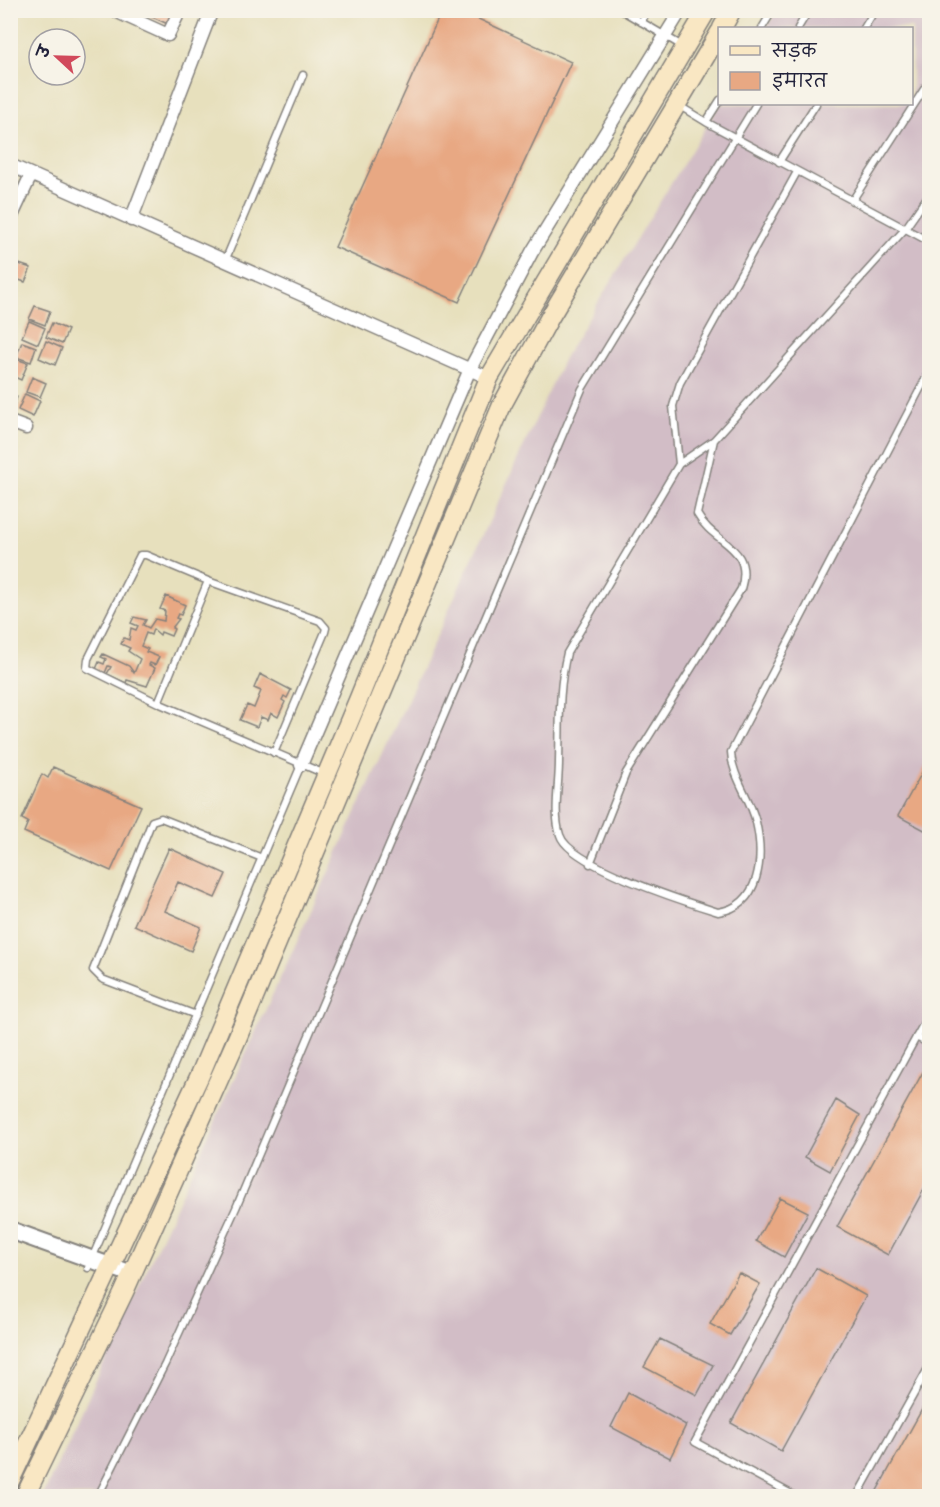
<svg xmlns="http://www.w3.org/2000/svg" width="940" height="1507" font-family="'Comic Neue','Playpen Sans Deva',sans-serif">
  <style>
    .industrial { fill: #d2bdc6 }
    .building { fill: #e8a883 }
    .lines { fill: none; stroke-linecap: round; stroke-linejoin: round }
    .service-casing { stroke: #84817c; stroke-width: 9 }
    .minor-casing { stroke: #84817c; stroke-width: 15 }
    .tertiary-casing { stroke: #84817c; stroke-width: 20 }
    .secondary-casing { stroke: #84817c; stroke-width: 21 }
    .service { stroke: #fff; stroke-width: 6 }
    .minor { stroke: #fff; stroke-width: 12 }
    .tertiary { stroke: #fff; stroke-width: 16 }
    .secondary { stroke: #f9e7c3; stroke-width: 18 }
  </style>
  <rect width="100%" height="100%" fill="#f7f3e8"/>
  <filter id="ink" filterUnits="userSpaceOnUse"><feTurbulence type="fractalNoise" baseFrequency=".0167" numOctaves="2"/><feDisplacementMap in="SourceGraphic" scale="12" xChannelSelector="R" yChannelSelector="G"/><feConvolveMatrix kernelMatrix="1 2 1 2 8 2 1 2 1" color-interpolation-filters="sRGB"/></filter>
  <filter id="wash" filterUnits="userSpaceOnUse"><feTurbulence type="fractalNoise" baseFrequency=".008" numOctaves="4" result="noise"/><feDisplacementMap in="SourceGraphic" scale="24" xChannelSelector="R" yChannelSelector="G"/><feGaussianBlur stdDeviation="1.35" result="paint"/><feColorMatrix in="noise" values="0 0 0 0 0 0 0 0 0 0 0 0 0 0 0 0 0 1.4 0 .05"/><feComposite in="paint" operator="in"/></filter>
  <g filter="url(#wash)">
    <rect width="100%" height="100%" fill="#e7e0bd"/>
    <path class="industrial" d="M777,11H929V1496H43L564,358L720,104H912V28H766Z"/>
    <g id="blocks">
      <path class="building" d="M152,10H176L170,25L150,16Z
        M442,10H459L571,62L459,302L335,247Z
        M10,261L31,268L25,282L10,277Z
        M35,306L50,311L45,325L29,319Z
        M29,321L45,328L38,344L22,337Z
        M52,323L68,330L62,344L46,337Z
        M46,341L62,348L55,365L39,358Z
        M22,342L36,347L31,362L16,357Z
        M13,358L28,363L21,380L10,375Z
        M32,377L46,383L40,397L26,392Z
        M25,394L40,401L33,417L18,410Z
        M10,395L17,397L11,415H10Z
        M166,596L185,605L181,615L178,614L176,618L179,619L172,628L174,629L171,636L161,632L160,635L153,629L151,635L146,633L141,646L148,649L146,652L159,657L155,665L150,663L149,665L155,668L147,686L127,680L126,683L107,674L111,667L108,666L105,673L96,669L99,662L104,664L106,659L101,657L103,654L129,666L134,673L140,659L128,651L130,648L121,644L124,638L129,640L131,628L136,630L138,626L131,623L134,617L146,620L143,625L149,628L155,619L164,621L165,611L160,609Z
        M260,674L291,690L287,698L284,696L282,700L285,702L278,717L271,713L268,720L261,717L257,727L240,720L247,705L254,708L261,691L254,688Z
        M930,758V833L898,816Z
        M53,767L141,806L111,871L24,832L28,822L22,819L42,774L48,778Z
        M169,848L226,874L215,898L178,882L165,911L201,927L191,951L134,925Z
        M923,1072L930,1075V1178L888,1255L837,1227Z
        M836,1100L860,1115L830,1171L805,1157Z
        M780,1198L808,1212L784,1257L756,1241Z
        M816,1268L866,1296L781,1451L731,1423Z
        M739,1273L760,1284L730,1335L710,1324Z
        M660,1339L713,1365L697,1395L644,1367Z
        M628,1393L686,1425L670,1458L611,1427Z
        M930,1395V1496H874Z"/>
    </g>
  </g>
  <g filter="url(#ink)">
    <use href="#blocks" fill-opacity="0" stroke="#84817c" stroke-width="1.5"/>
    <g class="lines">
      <defs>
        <path id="service" d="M621,10L684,47
          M641,22L648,10
          M762,28L773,10
          M798,28L809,10
          M864,28L875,10
          M678,105L706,122L720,100
          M706,122L930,242
          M779,162L816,104
          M930,193L905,229L714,440L679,464L567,653C558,689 560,725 559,762C559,785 553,813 560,835C569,865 686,902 718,912C761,906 764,857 756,822C750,797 732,777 731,752L930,370
          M852,201L930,80
          M225,261L303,75
          M679,464L673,406L680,383L797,172
          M158,703L208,581
          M274,753L325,632L326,628L320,621L208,581L146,555H140L88,659L87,668L158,703L325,774
          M590,864L626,773L741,589C754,545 714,545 697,514L714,440
          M196,1015L102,979L93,970L152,821L161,818L262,858
          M916,1037L930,1044
          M88,1268L301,765
          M98,1496L165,1364L236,1208L582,389L756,104
          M795,1496L695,1442L930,1012
          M857,1496L930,1365"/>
        <path id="minor" d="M113,10L168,35L180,10
          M10,165L489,378
          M10,220L31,175
          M131,220L212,10
          M10,422L26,428
          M301,765L470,369L532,252L681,10"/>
        <path id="tertiary" d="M10,1230L132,1274"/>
        <path id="secondary" d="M722,28L732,10
          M10,1481L200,1075L359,698L489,378L707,10
          M25,1496L124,1292L236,1041L502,405L550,317L720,32"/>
      </defs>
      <use href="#service" class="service-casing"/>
      <use href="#minor" class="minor-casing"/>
      <use href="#tertiary" class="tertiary-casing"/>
      <use href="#secondary" class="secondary-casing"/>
      <use href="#service" class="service"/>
      <use href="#minor" class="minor"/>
      <use href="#tertiary" class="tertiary"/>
      <use href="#secondary" class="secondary"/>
    </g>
  </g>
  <rect width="940" height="1507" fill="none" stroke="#f7f3e8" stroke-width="36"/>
  <rect x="718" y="27" width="195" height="78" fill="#f7f3e8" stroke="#a29fa3" stroke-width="1.5"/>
  <rect x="730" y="46" width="30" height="9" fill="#f9e7c3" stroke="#a29fa3" stroke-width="1.5"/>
  <text x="772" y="57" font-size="18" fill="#22223b">सड़क</text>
  <rect x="730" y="72" width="30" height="18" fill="#e8a883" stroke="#a29fa3" stroke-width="1.5"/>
  <text x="772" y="87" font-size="18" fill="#22223b">इमारत</text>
  <g transform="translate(57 57) rotate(292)"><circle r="28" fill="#f7f3e8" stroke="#a29fa3" stroke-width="1.5"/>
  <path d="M0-4.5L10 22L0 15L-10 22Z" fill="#d1495b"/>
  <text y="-9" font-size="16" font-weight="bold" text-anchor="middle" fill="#22223b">उ</text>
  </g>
</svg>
